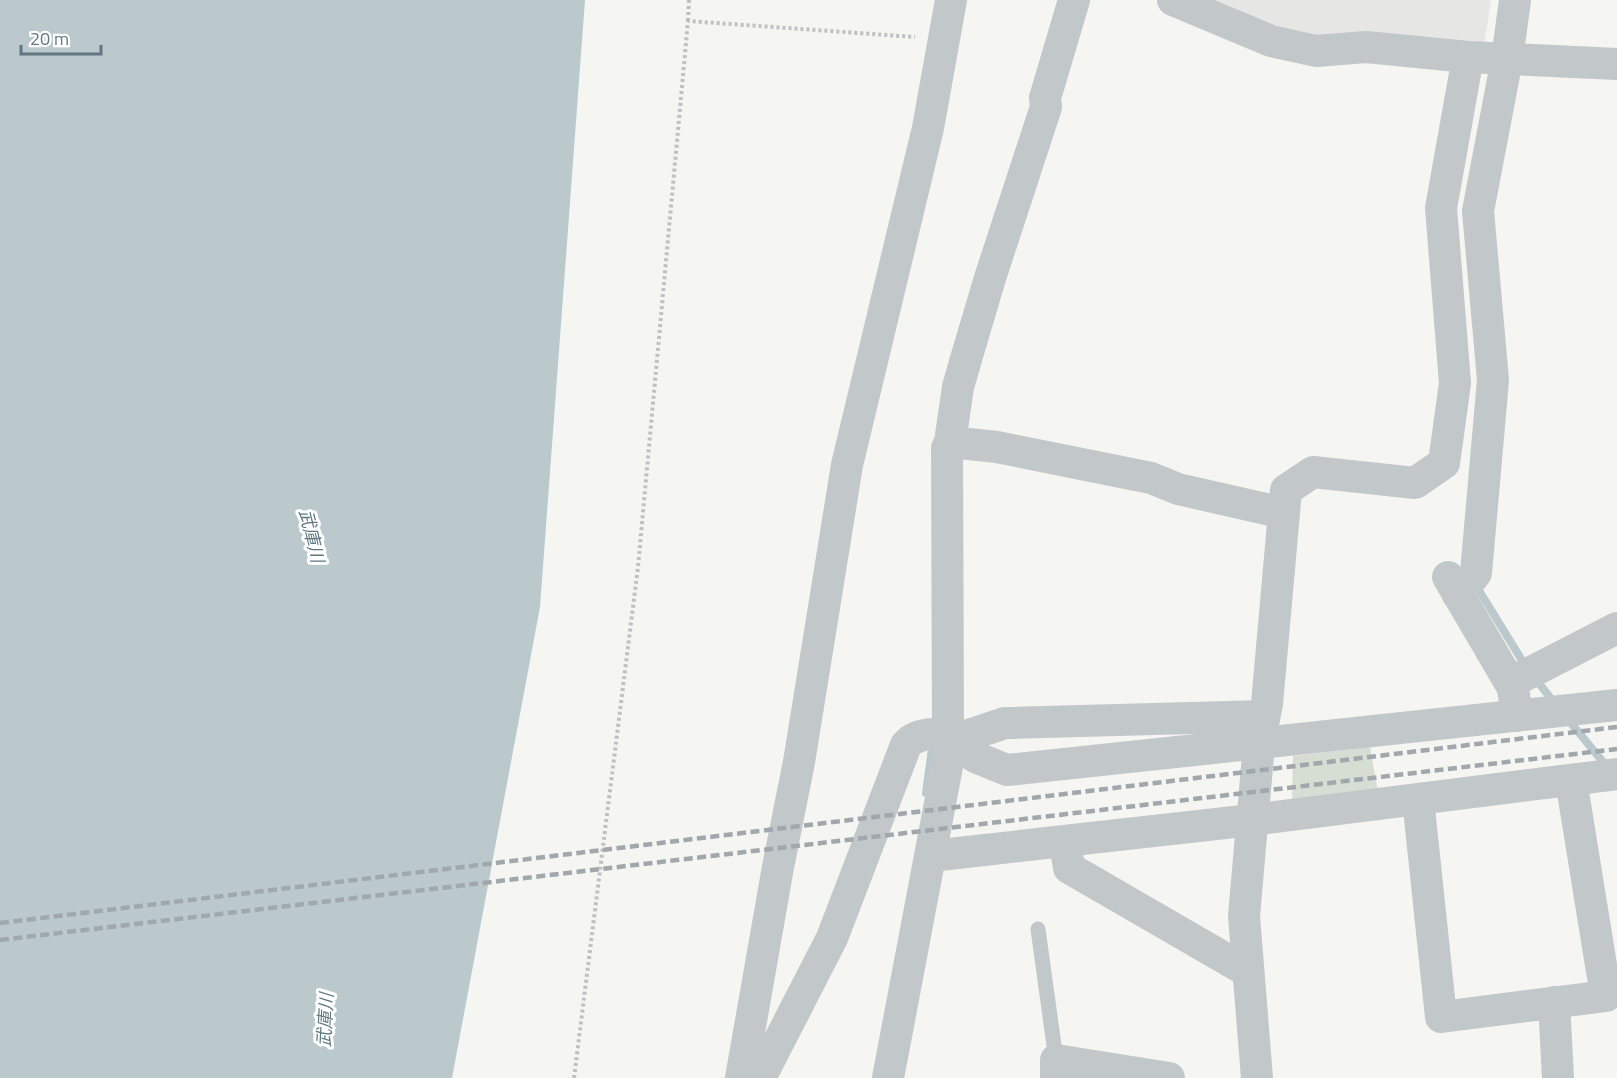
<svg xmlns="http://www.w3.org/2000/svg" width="1617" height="1078" font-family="'Titillium Web','Noto Sans JP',sans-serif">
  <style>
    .built { fill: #e6e6e4 }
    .green { fill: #d6ddd2 }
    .water { fill: #bbc8cc }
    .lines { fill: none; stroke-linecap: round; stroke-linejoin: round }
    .stream { stroke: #bbc8cc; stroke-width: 8 }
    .path { stroke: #bec0c2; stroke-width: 4; stroke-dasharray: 3 3; stroke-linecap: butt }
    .lane { stroke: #c2c7c9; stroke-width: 15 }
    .street { stroke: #c2c7c9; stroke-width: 32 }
    .rail { stroke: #a0a8ad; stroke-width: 4.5; stroke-dasharray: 9 4.5; stroke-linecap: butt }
    .labels { text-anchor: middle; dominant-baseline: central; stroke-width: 6; stroke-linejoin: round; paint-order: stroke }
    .water-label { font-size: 18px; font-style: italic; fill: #5e7981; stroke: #fff }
  </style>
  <rect width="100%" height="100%" fill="#f5f5f1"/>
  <path class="built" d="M1181,0H1491L1484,47L1279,41Z"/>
  <path class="green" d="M1370,747L1378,792L1292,802L1293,756Z"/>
  <path class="water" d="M0,0H585L540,607L452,1078H0Z"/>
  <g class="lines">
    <path class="stream" d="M1475,584L1526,667
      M1534,677L1556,705
      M1566,717L1608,768
      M926,793L933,741"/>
    <path class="path" d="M688,21L689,0
      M574,1078L638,567L688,21L915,37"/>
    <path class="lane" d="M1038,929L1056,1060"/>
    <path class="street" d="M1173,0L1271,41L1316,51L1366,47L1468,57L1617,64
      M950,442L997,447L1151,478L1178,489L1284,513
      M1448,577L1513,688L1517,716
      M1458,595L1476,573L1493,380L1478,211L1507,59L1515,0
      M1510,683L1617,628
      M948,734L947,448L950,442L958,387L966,359L990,278L1046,107L1045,98L1074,0
      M1418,799L1441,1017L1606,996L1571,780
      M1065,841L1069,868L1247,971
      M931,856L1252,820L1617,774
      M1554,1002L1558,1078
      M741,1078L778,867L799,762L847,465L928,128L951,0
      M760,1078L832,938L906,745C918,730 947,733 963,737L975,757L1007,770L1617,705
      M888,1078L948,761L963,737L1005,723L1264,716
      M1056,1078V1060L1169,1078
      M1257,1078L1244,916L1259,744L1267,704L1286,490L1313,472L1415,483L1444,463L1455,383L1441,208L1468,57"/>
    <path class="rail" d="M0,923L1617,727
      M0,940L1617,749"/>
  </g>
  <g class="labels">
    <g class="water-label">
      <text transform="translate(312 536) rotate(76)">武庫川</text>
      <text transform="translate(325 1020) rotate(-87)">武庫川</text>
    </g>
  </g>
  <path d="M21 45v9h80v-9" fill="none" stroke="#627784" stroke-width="3"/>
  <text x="30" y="45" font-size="18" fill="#627784" stroke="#ffffff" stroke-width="4.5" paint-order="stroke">20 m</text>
</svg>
